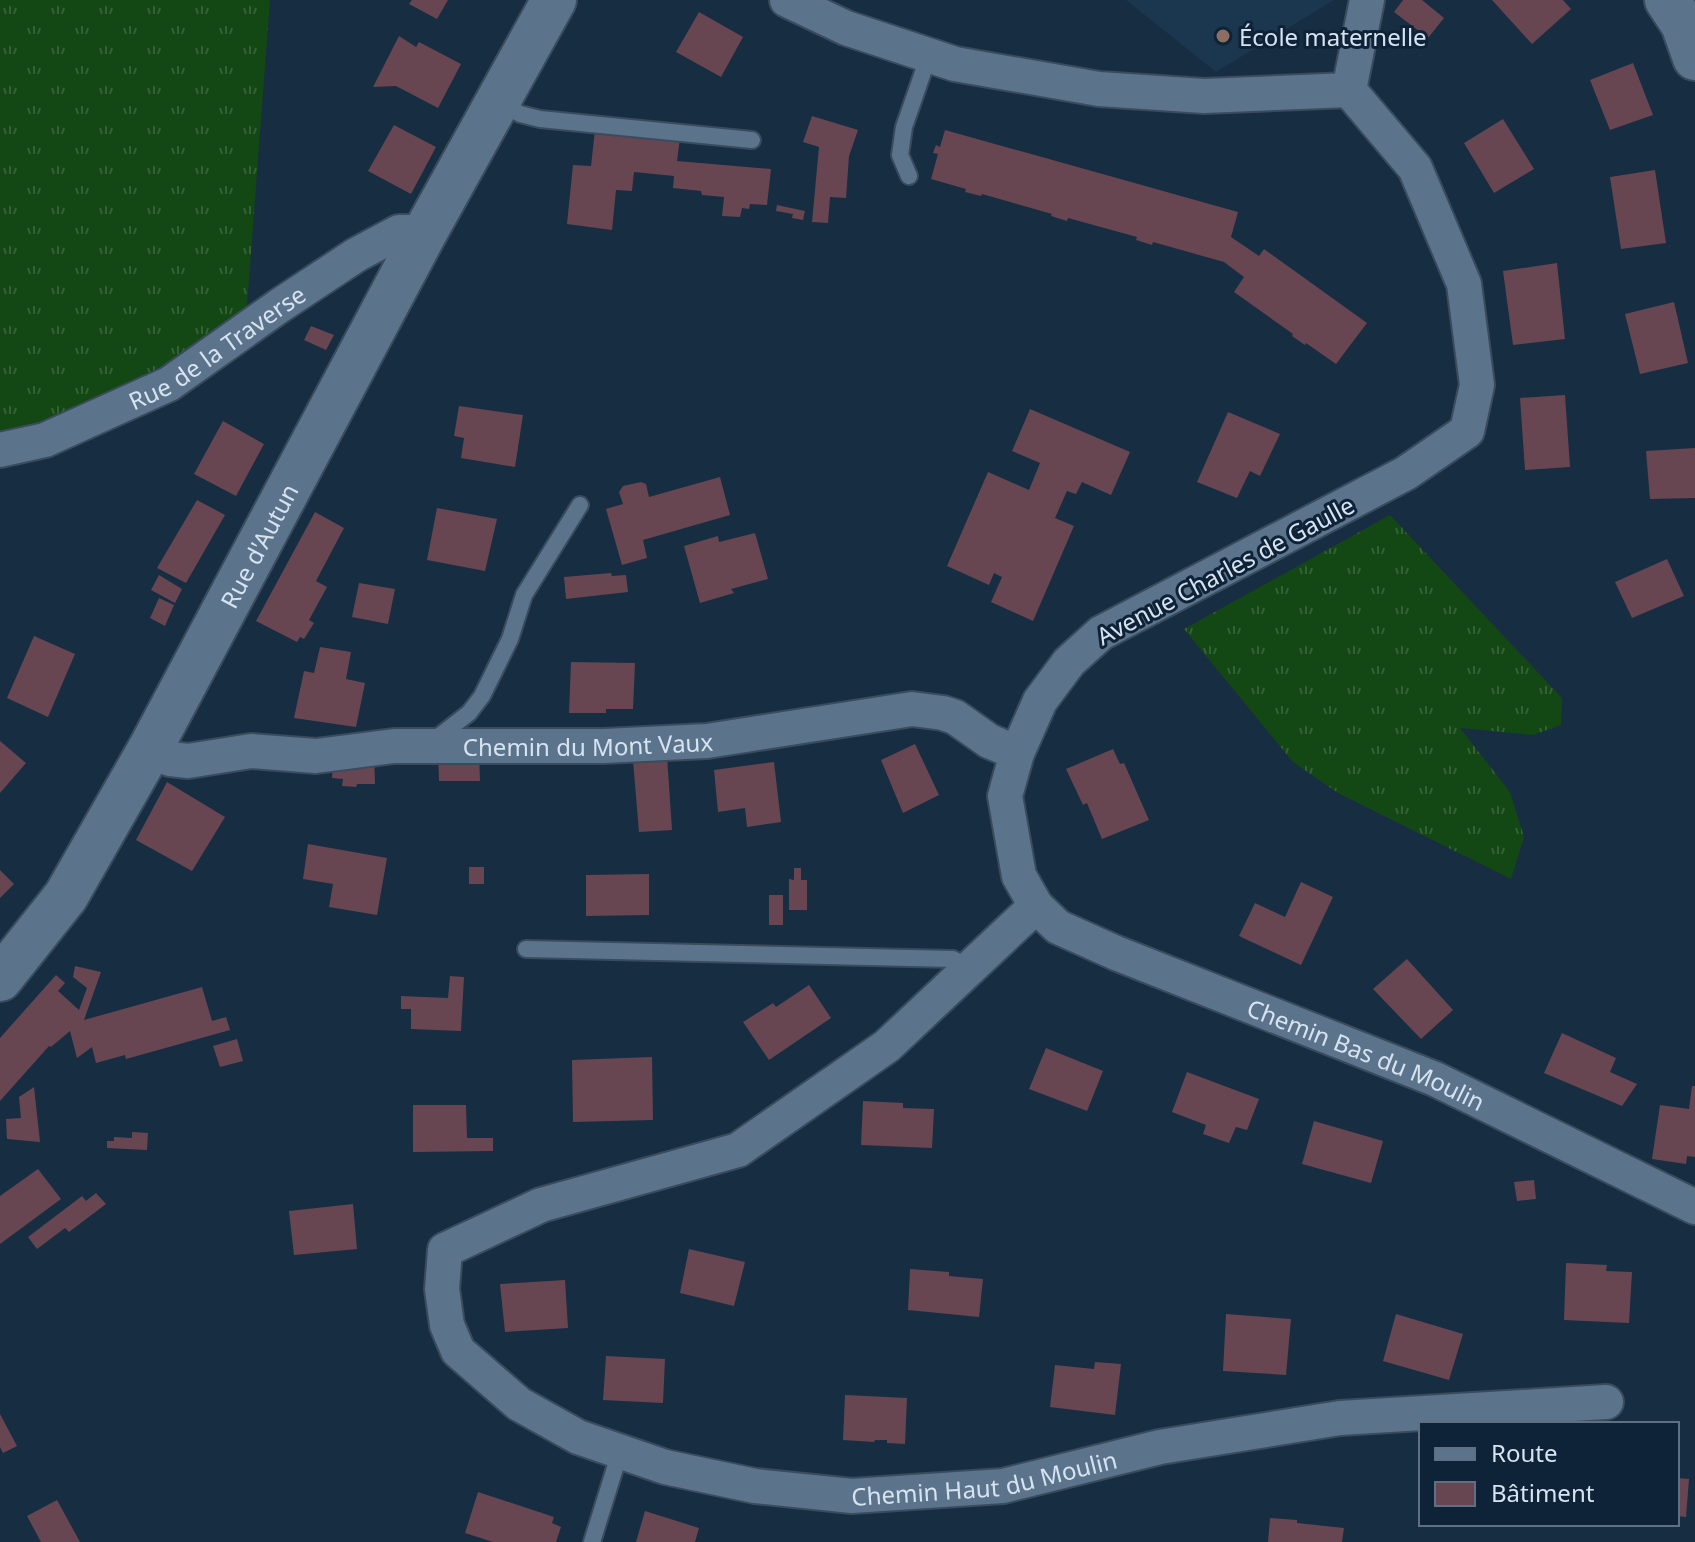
<svg xmlns="http://www.w3.org/2000/svg" width="1695" height="1542" font-family="'Noto Sans',sans-serif">
  <style>
    .built { fill: #1b3750 }
    .grass { fill: url(#grass-tufts) }
    .building { fill: #674652 }
    .lines { fill: none; stroke-linecap: round; stroke-linejoin: round }
    .lane-casing { stroke: #394b5c; stroke-width: 20 }
    .street-casing { stroke: #394b5c; stroke-width: 38 }
    .secondary-casing { stroke: #394b5c; stroke-width: 48 }
    .lane { stroke: #5b738b; stroke-width: 16 }
    .street { stroke: #5b738b; stroke-width: 34 }
    .secondary { stroke: #5b738b; stroke-width: 44 }
    .education-dot { fill: #8d6e63; stroke: #0e2337; stroke-width: 3 }
    .labels { text-anchor: middle; dominant-baseline: central; stroke-width: 6; stroke-linejoin: round; paint-order: stroke }
    .poi-label { font-size: 24px; fill: #d6e3f1; stroke: #0e2337; text-anchor: start }
    .street-label { font-size: 24px; fill: #d6e3f1; stroke: #0e2337 }
  </style>
  <defs>
    <pattern id="grass-tufts" width="24" height="20" patternUnits="userSpaceOnUse" patternTransform="scale(2)"><rect width="24" height="20" fill="#134714"/><path d="M3 7l-1-3M5 7V3M7 7l1-3M15 17l-1-3M17 17v-4M19 17l1-3" fill="none" stroke="#356137"/></pattern>
  </defs>
  <rect width="100%" height="100%" fill="#172d42"/>
  <path class="built" d="M1126,0H1334L1216,72Z"/>
  <path class="grass" d="M0,0H270L247,306L162,366L49,424L0,435Z
    M1390,515L1562,698L1561,725L1533,735L1460,728L1510,792L1524,837L1511,879L1338,793L1293,762L1184,629Z"/>
  <path class="building" d="M412,0H448L437,19L409,4Z
    M1403,0H1422L1444,18L1428,38L1394,12Z
    M1492,0H1563L1571,9L1532,44Z
    M699,12L743,37L721,77L676,52Z
    M399,36L416,47L419,42L461,64L438,108L396,86L373,87Z
    M1633,63L1653,115L1610,130L1590,80Z
    M812,116L858,130L849,156L846,198L830,197L828,223L812,222L819,147L803,142Z
    M1503,119L1534,169L1494,193L1464,143Z
    M394,125L436,147L411,194L368,171Z
    M595,130L680,138L677,161L771,169L767,205L750,204L749,209L742,208L740,217L722,216L724,197L702,195L701,191L673,188L674,176L634,172L632,191L616,190L612,230L567,224L573,165L591,166Z
    M945,130L1238,212L1231,237L1259,256L1264,249L1367,323L1336,364L1306,343L1305,345L1292,336L1293,334L1234,292L1244,277L1224,262L1153,242L1152,245L1136,240L1137,237L1068,218L1067,221L1051,216L1052,214L982,194L981,196L965,192L966,189L931,179L938,154L933,153L936,145L940,147Z
    M1655,170L1666,243L1621,249L1610,177Z
    M777,205L805,211L803,220L792,218L793,214L776,211Z
    M1557,263L1565,339L1513,345L1503,271Z
    M1674,302L1688,363L1640,374L1625,314Z
    M311,326L334,335L326,350L304,340Z
    M1565,395L1570,467L1525,470L1520,398Z
    M459,406L523,415L515,467L461,458L464,438L454,436Z
    M1030,409L1130,452L1111,495L1082,482L1076,494L1067,491L1055,518L1074,526L1033,621L991,602L1002,577L994,573L989,585L947,566L988,472L1029,490L1040,463L1012,451Z
    M1228,412L1280,434L1260,476L1250,471L1237,498L1197,482Z
    M223,421L264,444L236,496L194,474Z
    M1695,448V498L1650,499L1646,451Z
    M720,477L730,515L643,540L647,558L622,565L606,509L623,504L619,492L623,486L641,482L646,484L649,497Z
    M197,500L225,515L186,583L157,568Z
    M437,508L497,519L485,571L427,560Z
    M315,512L344,528L316,581L327,587L309,620L314,623L304,639L300,637L297,642L256,621Z
    M755,533L768,579L731,589L734,593L700,603L684,546L718,536L719,542Z
    M1667,559L1684,596L1632,618L1615,582Z
    M611,573L612,576L626,575L628,592L566,599L564,577Z
    M159,575L182,589L175,603L151,590Z
    M359,583L395,589L388,624L352,617Z
    M159,598L174,605L165,626L150,618Z
    M34,636L75,654L48,717L7,698Z
    M320,647L351,652L346,679L365,683L356,727L294,718L304,671L314,673Z
    M571,662L635,663L633,709H606V713H569Z
    M0,741L26,763L0,793Z
    M915,744L939,795L903,813L881,760Z
    M1113,749L1120,764L1124,763L1149,820L1102,839L1087,803L1083,805L1066,769Z
    M479,752L480,781H439L438,753Z
    M374,754L375,784H357L356,787L342,786L343,779L332,778L333,761Z
    M667,756L672,830L639,832L633,761Z
    M774,762L781,822L747,827L745,808L718,812L714,770Z
    M167,782L225,817L192,871L136,840Z
    M308,844L387,858L377,915L329,907L333,884L303,879Z
    M469,867H484V884H469Z
    M794,868H801V880H807V910H789V879L794,880Z
    M0,870L14,884L0,898Z
    M649,874V915L586,916V875Z
    M1301,882L1333,897L1301,965L1239,936L1255,903L1285,917Z
    M769,895H783V925H769Z
    M1407,959L1453,1010L1421,1039L1373,989Z
    M75,966L101,972L84,1020L202,987L212,1021L226,1017L230,1030L126,1059L125,1055L96,1063L92,1047L77,1058L70,1031L51,1047L49,1046L0,1101V1038L56,975L65,983L58,991L79,1010L87,988L73,977Z
    M450,976L464,977L461,1031L411,1029V1009H401V996L448,998Z
    M809,985L831,1018L769,1060L743,1022L773,1003L776,1007Z
    M1562,1033L1616,1058L1610,1072L1637,1084L1622,1106L1544,1073Z
    M237,1039L243,1061L220,1067L213,1046Z
    M1046,1048L1103,1071L1087,1111L1029,1089Z
    M652,1057L653,1120L573,1122L572,1060Z
    M1187,1072L1259,1099L1247,1130L1236,1127L1229,1143L1203,1134L1206,1125L1172,1112Z
    M1692,1086H1695V1157L1687,1156L1686,1164L1652,1159L1660,1105L1689,1109Z
    M34,1087L40,1142L7,1139L6,1119L21,1118L19,1097Z
    M863,1101L903,1103V1108L934,1109L932,1148L861,1145Z
    M413,1105H466L467,1138H493V1151L413,1152Z
    M1314,1121L1383,1141L1371,1183L1302,1164Z
    M132,1132L148,1133L147,1150L107,1148V1141H114V1137L132,1138Z
    M38,1169L61,1199L0,1244V1196Z
    M1534,1180L1536,1199L1517,1201L1514,1182Z
    M96,1193L106,1204L69,1232L65,1228L37,1249L28,1237L82,1196L86,1201Z
    M353,1204L357,1249L294,1255L289,1211Z
    M689,1249L745,1262L734,1306L680,1293Z
    M1566,1263L1607,1265L1606,1271L1632,1272L1629,1323L1564,1320Z
    M910,1269L949,1272V1276L983,1279L979,1317L908,1310Z
    M565,1280L568,1328L505,1332L500,1284Z
    M1226,1314L1291,1319L1286,1375L1223,1371Z
    M1396,1314L1463,1334L1449,1380L1383,1361Z
    M606,1356L665,1359L663,1403L603,1400Z
    M1095,1362L1121,1364L1115,1415L1050,1407L1055,1365L1094,1369Z
    M845,1395L907,1398L905,1444L887,1443V1440H875L874,1442L843,1440Z
    M0,1414L17,1446L3,1453L0,1447Z
    M1677,1478L1689,1479L1686,1517L1677,1516Z
    M478,1492L554,1517L552,1523L561,1527L556,1542H493L465,1533Z
    M57,1500L80,1542H41L27,1516Z
    M645,1511L699,1528L695,1542H636Z
    M1270,1518L1297,1520V1523L1344,1528L1342,1542H1268Z"/>
  <g class="lines">
    <defs>
      <path id="lane" d="M499,101L520,114L540,119L752,140
        M909,176L900,155L904,127L929,55
        M433,741L469,713L482,696L510,639L524,595L580,505
        M526,949L953,959L970,968
        M592,1542L620,1452"/>
      <g id="street">
        <path d="M787,0L846,28L955,64L1099,89L1204,96L1349,90"/>
        <path id="s1" d="M1367,0L1349,90L1415,168L1464,284L1477,385L1467,431L1406,473L1101,633L1069,662L1040,701L1017,753L1005,796L1019,876L1036,906L1058,927L1116,953L1435,1079L1695,1207"/>
        <path id="s2" d="M0,450L45,440L169,384L279,306L356,255L399,232H412L423,236"/>
        <path id="s3" d="M150,749L170,759L188,761L251,751L316,756L394,746H604L707,741L912,709L943,713L955,717L989,741L1017,753"/>
        <path id="s4" d="M1036,906L887,1046L738,1150L541,1205L445,1250L442,1289L447,1325L458,1351L519,1404L578,1437L665,1467L755,1486L852,1496L1003,1486L1160,1447L1340,1418L1606,1402"/>
      </g>
      <g id="secondary">
        <path d="M1667,0L1683,24L1695,58"/>
        <path id="s5" d="M0,979L66,896L150,749L423,236L554,0"/>
      </g>
    </defs>
    <use href="#lane" class="lane-casing"/>
    <use href="#street" class="street-casing"/>
    <use href="#secondary" class="secondary-casing"/>
    <use href="#lane" class="lane"/>
    <use href="#street" class="street"/>
    <use href="#secondary" class="secondary"/>
  </g>
  <circle class="education-dot" cx="1223" cy="36" r="8"/>
  <g class="labels">
    <g class="poi-label">
      <text x="1239" y="36">École maternelle</text>
    </g>
    <g class="street-label">
      <text stroke="none"><textPath href="#s2" startOffset="242">Rue de la Traverse</textPath></text>
      <text stroke="none"><textPath href="#s5" startOffset="506">Rue d'Autun</textPath></text>
      <text transform="translate(1225 570) rotate(-28)">Avenue Charles de Gaulle</text>
      <text stroke="none"><textPath href="#s3" startOffset="442">Chemin du Mont Vaux</textPath></text>
      <text stroke="none"><textPath href="#s1" startOffset="1560">Chemin Bas du Moulin</textPath></text>
      <text stroke="none"><textPath href="#s4" startOffset="1364">Chemin Haut du Moulin</textPath></text>
    </g>
  </g>
  <rect x="1419" y="1422" width="260" height="104" fill="#0e2337" stroke="#5e7081" stroke-width="2"/>
  <rect x="1435" y="1448" width="40" height="12" fill="#5b738b" stroke="#5e7081" stroke-width="2"/>
  <text x="1491" y="1462" font-size="24" fill="#d6e3f1">Route</text>
  <rect x="1435" y="1482" width="40" height="24" fill="#674652" stroke="#5e7081" stroke-width="2"/>
  <text x="1491" y="1502" font-size="24" fill="#d6e3f1">Bâtiment</text>
</svg>
